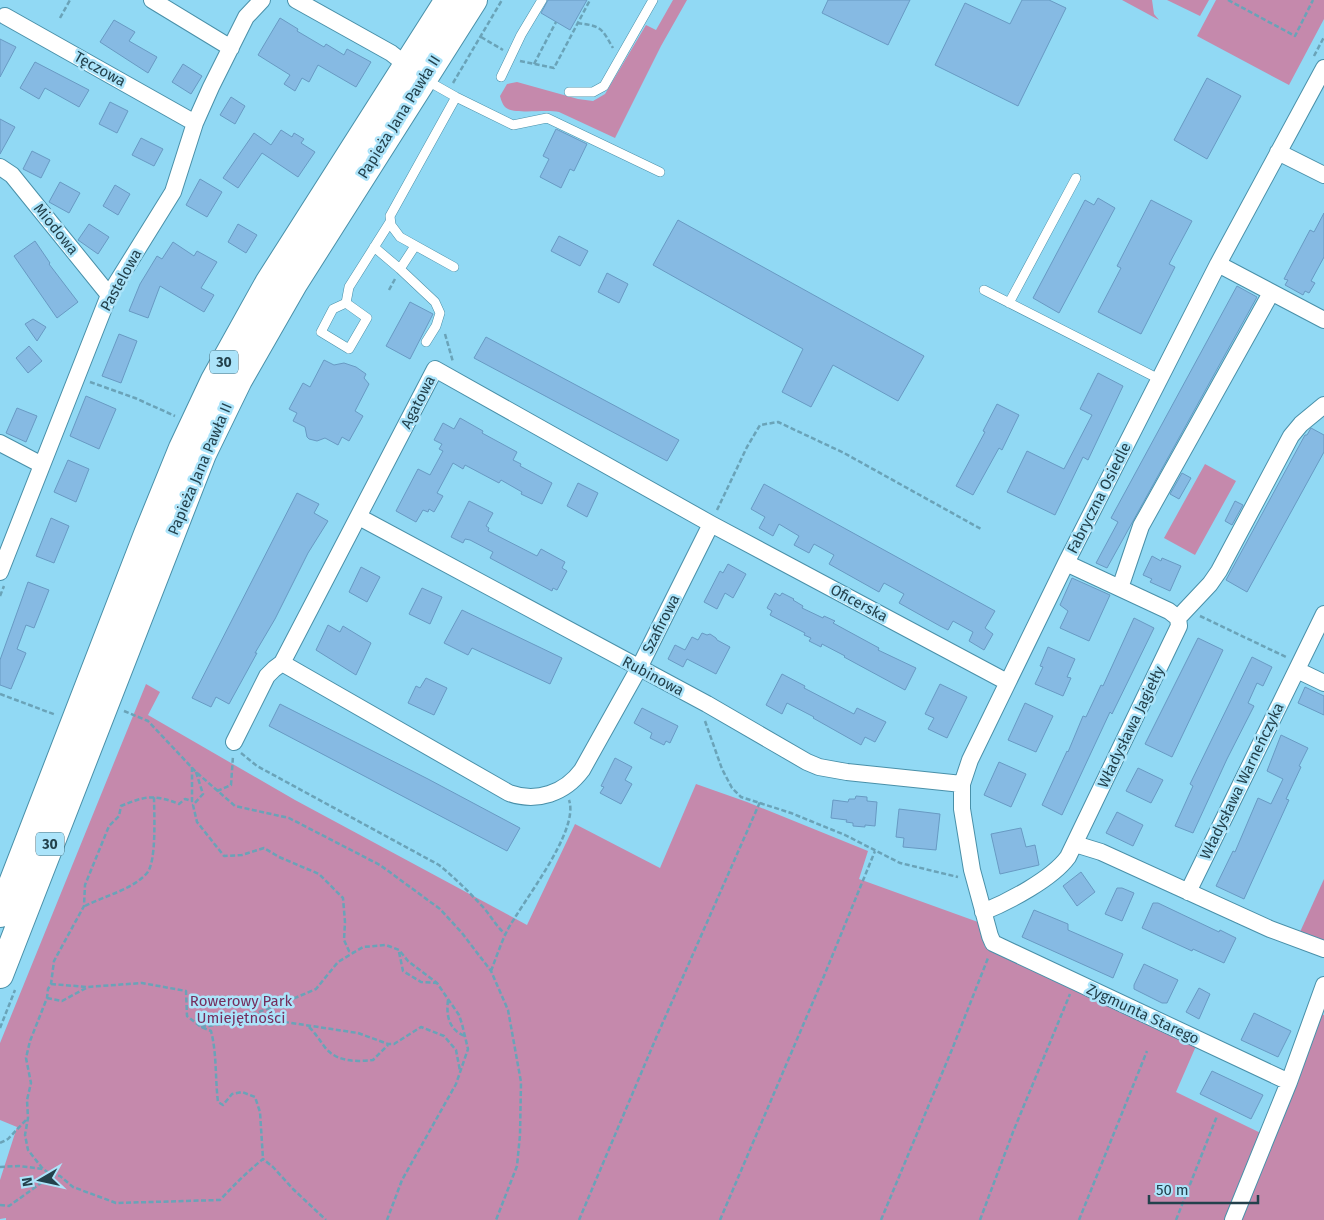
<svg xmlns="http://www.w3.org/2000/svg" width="1324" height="1220" font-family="'Fira Sans',sans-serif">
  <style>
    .green { fill: #c589ac }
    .forest { fill: #c386aa }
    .building { fill: #86bae3; stroke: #689ac3 }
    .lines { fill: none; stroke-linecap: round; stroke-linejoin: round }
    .service-casing { stroke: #4990a9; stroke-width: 10 }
    .minor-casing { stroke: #4990a9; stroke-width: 18 }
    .primary-casing { stroke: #4990a9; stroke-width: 28 }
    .path { stroke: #6aa3b8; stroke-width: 2.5; stroke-dasharray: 5 2.5; stroke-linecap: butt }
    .service { stroke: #fff; stroke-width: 9 }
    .minor { stroke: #fff; stroke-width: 16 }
    .primary { stroke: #fff; stroke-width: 26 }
    .labels { text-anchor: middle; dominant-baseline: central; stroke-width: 5; stroke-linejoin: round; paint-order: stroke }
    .shield { fill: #ace4fa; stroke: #4c7280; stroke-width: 1 }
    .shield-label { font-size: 14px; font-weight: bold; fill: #23414c }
    .street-label { font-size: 15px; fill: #23414c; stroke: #ace4fa }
    .park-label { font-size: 15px; fill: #752d5c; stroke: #ace4fa }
  </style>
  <rect width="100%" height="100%" fill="#91d9f4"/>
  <path class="green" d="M673,0H687L661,46L615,138L559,112C545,109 513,115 505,107C503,105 501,100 500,96L507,84L517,82L578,99L593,101L605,94L646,25L656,30Z
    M1122,0H1152L1154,14L1159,20Z
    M1167,0H1209L1200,16Z
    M1216,0H1324V19L1289,85L1197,36Z
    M1205,464L1236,481L1195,555L1164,538Z
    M146,684L160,692L148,715L295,800L527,925L575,824L660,868L696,784L747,802L868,851L859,879L978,922L985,947L1196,1046L1176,1092L1271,1138L1320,1014L1324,1015V1220H6V1218L0,1219V1180L17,1127L0,1120V1043Z"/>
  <path class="forest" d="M1324,879V943L1300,932Z"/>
  <path class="building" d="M548,0H587L570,30L541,13Z
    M828,0H910L888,45L822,13Z
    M1022,0H1049L1066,8L1018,106L935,65L965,3L1010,24Z
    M280,18L298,29L297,31L324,47L326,44L344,55L347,49L371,62L356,87L318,65L309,82L302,78L295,91L284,84L290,75L258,55Z
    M114,20L135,32L129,41L157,57L148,73L100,42Z
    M0,39L16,47L0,77Z
    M35,62L89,90L79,107L45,88L39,99L20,88Z
    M183,64L202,76L191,94L172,82Z
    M1207,78L1241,96L1207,159L1174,140Z
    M231,97L245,106L235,124L220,115Z
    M110,102L128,111L117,133L99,124Z
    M0,119L15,127L0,154Z
    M556,129L587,144L574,171L570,169L561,188L540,177L549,159L543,156Z
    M281,130L292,137L294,133L304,139L301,143L315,152L298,177L262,153L238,188L223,178L254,133L271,145Z
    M141,138L163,149L154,166L132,155Z
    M32,151L50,160L41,178L23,169Z
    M200,179L222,192L207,217L186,205Z
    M60,182L80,193L69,213L49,202Z
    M115,185L130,194L118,215L103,206Z
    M1098,198L1115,208L1059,313L1033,298L1085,200L1094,205Z
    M1151,200L1192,221L1169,264L1175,267L1141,334L1098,312L1121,268L1117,266Z
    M1324,213V257L1311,281L1315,283L1309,293L1305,291L1303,295L1285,285L1288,280L1284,279L1310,230L1314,232Z
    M678,220L924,356L898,401L833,365L811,407L782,392L803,349L653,265Z
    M89,224L109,237L98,254L78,240Z
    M238,224L257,235L246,253L228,242Z
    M559,236L588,251L580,266L551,251Z
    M35,241L50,263L49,264L78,302L57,318L14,256Z
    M173,242L194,256L197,251L217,262L201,288L214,295L204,312L160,286L148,318L129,311L140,284L157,256L162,259Z
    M607,273L628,284L619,303L598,292Z
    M1237,286L1257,297L1107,568L1096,563L1118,522L1111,518Z
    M410,302L433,314L410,359L386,346Z
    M33,319L46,327L37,341L25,324Z
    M119,334L137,341L121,383L102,376Z
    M486,337L679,440L667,461L474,358Z
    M29,346L42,361L28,373L16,358Z
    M324,360L334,365L344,363L356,367L366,374L364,378L369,384L355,411L363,416L349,441L342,437L338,445L325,438L317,441L309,439L307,437L305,427L293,421L297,413L289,409L303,383L310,387Z
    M1098,373L1123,386L1088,460L1083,457L1055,515L1007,492L1027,451L1064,469L1092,415L1080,409Z
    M86,396L116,409L99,449L70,436Z
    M997,404L1019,415L1002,450L999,448L973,495L956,486L985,432L983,431Z
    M17,408L37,416L26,442L6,433Z
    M460,418L483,431L482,433L517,452L513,460L521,464L520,466L552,483L542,504L521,494L522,492L501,480L499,483L465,465L463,469L453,463L437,493L443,496L434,512L429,509L428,512L423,510L416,522L396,511L418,469L430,475L443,451L439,449L442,444L434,440L443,423L454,429Z
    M1311,428L1324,435V452L1247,592L1226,580L1305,435H1307Z
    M68,460L89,469L76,502L54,492Z
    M1182,473L1191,478L1179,499L1170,494Z
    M578,483L598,493L587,517L567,506Z
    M764,484L995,611L985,628L993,634L984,650L969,641L973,632L953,621L948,630L940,626L899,603L904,594L884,583L879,592L829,564L834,555L814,544L809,553L794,545L799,536L779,524L773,536L759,528L765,517L751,509Z
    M297,493L319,504L314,513L328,521L308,553L275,619L255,653H257L229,704L216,697L211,707L192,698Z
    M469,501L493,513L486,526L489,528L488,531L537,556L541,549L565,562L562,568L567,571L557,590L553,588L552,591L490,558L493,552L470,540L465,539L463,543L451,537Z
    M1235,501L1243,505L1232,525L1225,521Z
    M51,518L69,526L54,563L36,556Z
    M1152,556L1161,561L1162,558L1181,566L1170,591L1150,582L1152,579L1143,575Z
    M728,564L746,574L733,598L725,593L717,609L704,602L720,571L723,573Z
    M361,567L380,577L367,602L349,592Z
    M1072,578L1110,595L1089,641L1060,628L1068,611L1060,605Z
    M28,582L49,590L34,628L26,625L17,649L26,653L11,689L0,685V660Z
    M422,588L442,597L430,624L409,614Z
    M775,593L780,596L782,593L794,599L793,600L803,606L802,608L823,618L824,616L835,621L833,623L879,648L878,650L916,668L905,690L844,657L845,656L822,644L821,647L809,641L811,638L804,635L805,633L770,615L772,611L767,608Z
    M462,610L562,658L550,684L472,648L468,655L444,643Z
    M1134,618L1154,628L1112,714L1110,712L1062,815L1042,805L1067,751L1068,752L1083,716L1086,717L1101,685L1103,686Z
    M328,625L340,632L343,626L371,643L356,675L316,650Z
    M702,633L707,635L710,634L716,638L717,640L730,647L716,674L687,659L683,667L668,659L675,645L685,650L692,637L698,640Z
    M1198,638L1223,650L1172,757L1145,744Z
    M1048,647L1075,659L1067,677L1071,678L1063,696L1035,684L1043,667L1040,666Z
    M1252,657L1272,667L1263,686L1257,683L1248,703L1254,706L1227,759L1193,833L1175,826L1193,786L1190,784Z
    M782,674L805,686L804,688L854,714L857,708L886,722L875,742L865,737L861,745L813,718L814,717L787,703L782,714L766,705Z
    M426,678L447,688L434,715L408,703L416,686L420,688Z
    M940,684L967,697L947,738L928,729L934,718L925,714Z
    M1305,687L1324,696V715L1298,703Z
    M1025,703L1053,716L1036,752L1008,740Z
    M280,704L428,779L520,828L507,851L269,726Z
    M642,708L678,726L670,743L666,741L664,745L650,738L652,733L634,723Z
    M1281,735L1308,748L1299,766L1301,767L1286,799L1289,800L1244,899L1216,886L1233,851L1235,852L1258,798L1271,804L1283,779L1267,771Z
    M615,758L632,767L625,780L632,784L621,804L600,793L604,787L601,786Z
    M999,762L1026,774L1011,807L984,795Z
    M1138,768L1163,780L1151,803L1126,791Z
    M856,796L867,797V801L877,802L875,826L865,825V827L853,826V823L846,822L847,820L831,818L833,800L848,802L849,799H855Z
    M899,809L940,814L936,850L903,847L904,838L896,837Z
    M1117,812L1143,825L1133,846L1106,833Z
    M1021,828L1026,847L1035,845L1039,865L1000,874L991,834Z
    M1081,872L1095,892L1077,906L1063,886Z
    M1117,888H1122L1134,893L1122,921L1105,914Z
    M1153,903H1158L1219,932L1220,930L1236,938L1224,963L1193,949L1192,951L1142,928Z
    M1034,910L1068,924V930L1123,954L1113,978L1022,937Z
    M1144,964L1178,980L1167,1003H1162L1134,989V985Z
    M1199,988L1210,994L1199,1019L1186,1012Z
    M1254,1013L1291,1031L1278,1057L1241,1040Z
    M1212,1071L1263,1095L1251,1119L1200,1094Z"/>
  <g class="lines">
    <defs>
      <path id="service" d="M501,77L521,35L542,0
        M426,80L456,97L513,125L547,118L660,172
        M569,92H593L604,86L653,0
        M415,246L400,269L435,302L440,313L436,326L426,342
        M374,247L400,269
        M454,267L400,237L391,225L390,216L456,97
        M984,290L1159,379
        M346,303L367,318L349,349L321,332L333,309L346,303L349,287L390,222
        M1009,303L1076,178"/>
      <path id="minor" d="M152,0L231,48
        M296,0L391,53L414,71
        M5,16L195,123
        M1278,152L1324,175
        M0,167L12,175L109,295
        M1218,264L1324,320
        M0,443L42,465
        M359,517L707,704L807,762L819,767L847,772L962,784
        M711,524L639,668L582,770C565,793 537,803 509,793L282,663L435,369L711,524L1007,682
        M0,572L109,295L173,192L195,123L211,87L246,17L262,0
        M1120,588L1141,526L1271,293
        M1178,618L1210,584L1219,571L1291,436L1301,424L1324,405
        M1297,670L1324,683
        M234,742L267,676L274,669L282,663
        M1075,844L1101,852L1270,929L1324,949
        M1188,892L1324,614
        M983,912C1008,902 1052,879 1068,857L1179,626L1178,618L1169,611L1066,563
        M1289,1082L993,943L990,936L972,870L962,809V784L970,760L1066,563L1218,264L1324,68
        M1233,1220L1289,1082L1324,985"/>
      <path id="primary" d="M0,914L147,534L182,448L214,380L268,283L448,0
        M0,975L203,454L239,380L294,284L474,0"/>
    </defs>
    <use href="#service" class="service-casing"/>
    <use href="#minor" class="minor-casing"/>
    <use href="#primary" class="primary-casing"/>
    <path class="path" d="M1228,0L1295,36L1313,0
      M60,18L70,0
      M577,23C601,26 601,27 613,48
      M481,37L503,50
      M1314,56L1324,37
      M520,61L554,68L590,0
      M534,64L556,22
      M453,83L502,0
      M389,290L395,279
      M445,334L453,362
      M90,382L135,398L175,416
      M717,510L747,447L760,425L778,422L844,453L981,529
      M0,596L4,586
      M1200,616L1286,657
      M0,694L56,715
      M124,711L148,721L196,772L235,806L289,818L380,865L440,909L462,933L491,971L508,1010L521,1082L520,1135L517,1166L496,1220
      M705,721L722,769L732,788L741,797L791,813L845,835L900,863L958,877
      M241,753L257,766L439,865C455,878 469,892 483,907C491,916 496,926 506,935
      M192,767V801L185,799L179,804C154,794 145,796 121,806L119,816L109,826L85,885L84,906L54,961L51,984L48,989L47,998L30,1041L26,1058L31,1083L27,1100L28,1118L25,1135L28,1150L43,1169L52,1175L60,1176L73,1187L116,1203L220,1200C234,1185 247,1172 263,1159L273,1167L293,1189L326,1220
      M196,772L203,794L193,805L197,822L224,856L242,855L264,848L279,857L319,874L343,898L345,922L344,940L349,951L354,953
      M217,791L231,785L233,756
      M85,906C104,896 132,890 147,873C157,861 154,812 154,796
      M399,952L403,971L421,982L437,983
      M491,971C496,958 501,943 507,931C522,902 580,831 569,800
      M51,984L87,987L142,983L186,991L187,1016L201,1027L211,1031C217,1054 215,1078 218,1102L223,1105L232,1094L242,1092L255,1097L260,1112L263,1159
      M47,998L62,1001L86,988
      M448,1000C446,1016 449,1030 465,1036
      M255,1014L278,1021L358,1033L388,1044H394L421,1027L444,1036L456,1050L460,1071
      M201,1027L223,1024L276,1006L316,989L338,962L363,947L386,945L399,950L408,961L437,983L459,1015L462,1024L468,1049L456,1084L402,1180L387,1220
      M309,1027C315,1033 319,1039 324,1046C335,1062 356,1062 373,1060L388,1045
      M0,1028L15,990
      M0,1143L8,1139L27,1119
      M0,1167L19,1166L43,1169
      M0,1205L9,1206L51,1176
      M579,1220L656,1038L760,802
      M720,1220L824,976L875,851
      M881,1220L953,1047L988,958
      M980,1220L1013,1132L1070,994
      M1079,1220L1147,1051
      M1176,1220L1217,1116"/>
    <use href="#service" class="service"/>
    <use href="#minor" class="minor"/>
    <use href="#primary" class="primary"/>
  </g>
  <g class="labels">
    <g class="shield">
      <rect x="210" y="350.5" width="28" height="23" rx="4"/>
      <rect x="36" y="832.5" width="28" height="23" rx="4"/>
    </g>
    <g class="shield-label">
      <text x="224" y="362">30</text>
      <text x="50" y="844">30</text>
    </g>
    <g class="street-label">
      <text transform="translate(100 69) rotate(29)">Tęczowa</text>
      <text transform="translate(399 117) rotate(-58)">Papieża Jana Pawła II</text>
      <text transform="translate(56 229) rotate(51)">Miodowa</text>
      <text transform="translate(121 280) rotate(-61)">Pastelowa</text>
      <text transform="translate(418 402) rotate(-63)">Agatowa</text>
      <text transform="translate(200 469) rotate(-67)">Papieża Jana Pawła II</text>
      <text transform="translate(1099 498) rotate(-63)">Fabryczna Osiedle</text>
      <text transform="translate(859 603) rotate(28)">Oficerska</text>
      <text transform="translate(661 624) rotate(-63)">Szafirowa</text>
      <text transform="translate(653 676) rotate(28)">Rubinowa</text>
      <text transform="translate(1131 727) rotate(-64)">Władysława Jagiełły</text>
      <text transform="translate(1242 781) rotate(-64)">Władysława Warneńczyka</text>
      <text transform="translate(1143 1014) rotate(25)">Zygmunta Starego</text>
    </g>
    <g class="park-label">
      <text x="241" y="1001">Rowerowy Park<tspan x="241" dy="17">Umiejętności</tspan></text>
    </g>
  </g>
  <g transform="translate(40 1180) rotate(261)" stroke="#ace4fa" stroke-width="4" paint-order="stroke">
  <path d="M0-4L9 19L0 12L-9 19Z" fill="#23414c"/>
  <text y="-8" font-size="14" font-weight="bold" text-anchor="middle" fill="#23414c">N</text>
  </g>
  <path d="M1149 1195v8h109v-8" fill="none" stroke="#23414c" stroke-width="2.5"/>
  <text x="1156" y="1195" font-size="15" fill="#23414c" stroke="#ace4fa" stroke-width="4" paint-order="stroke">50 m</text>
</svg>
